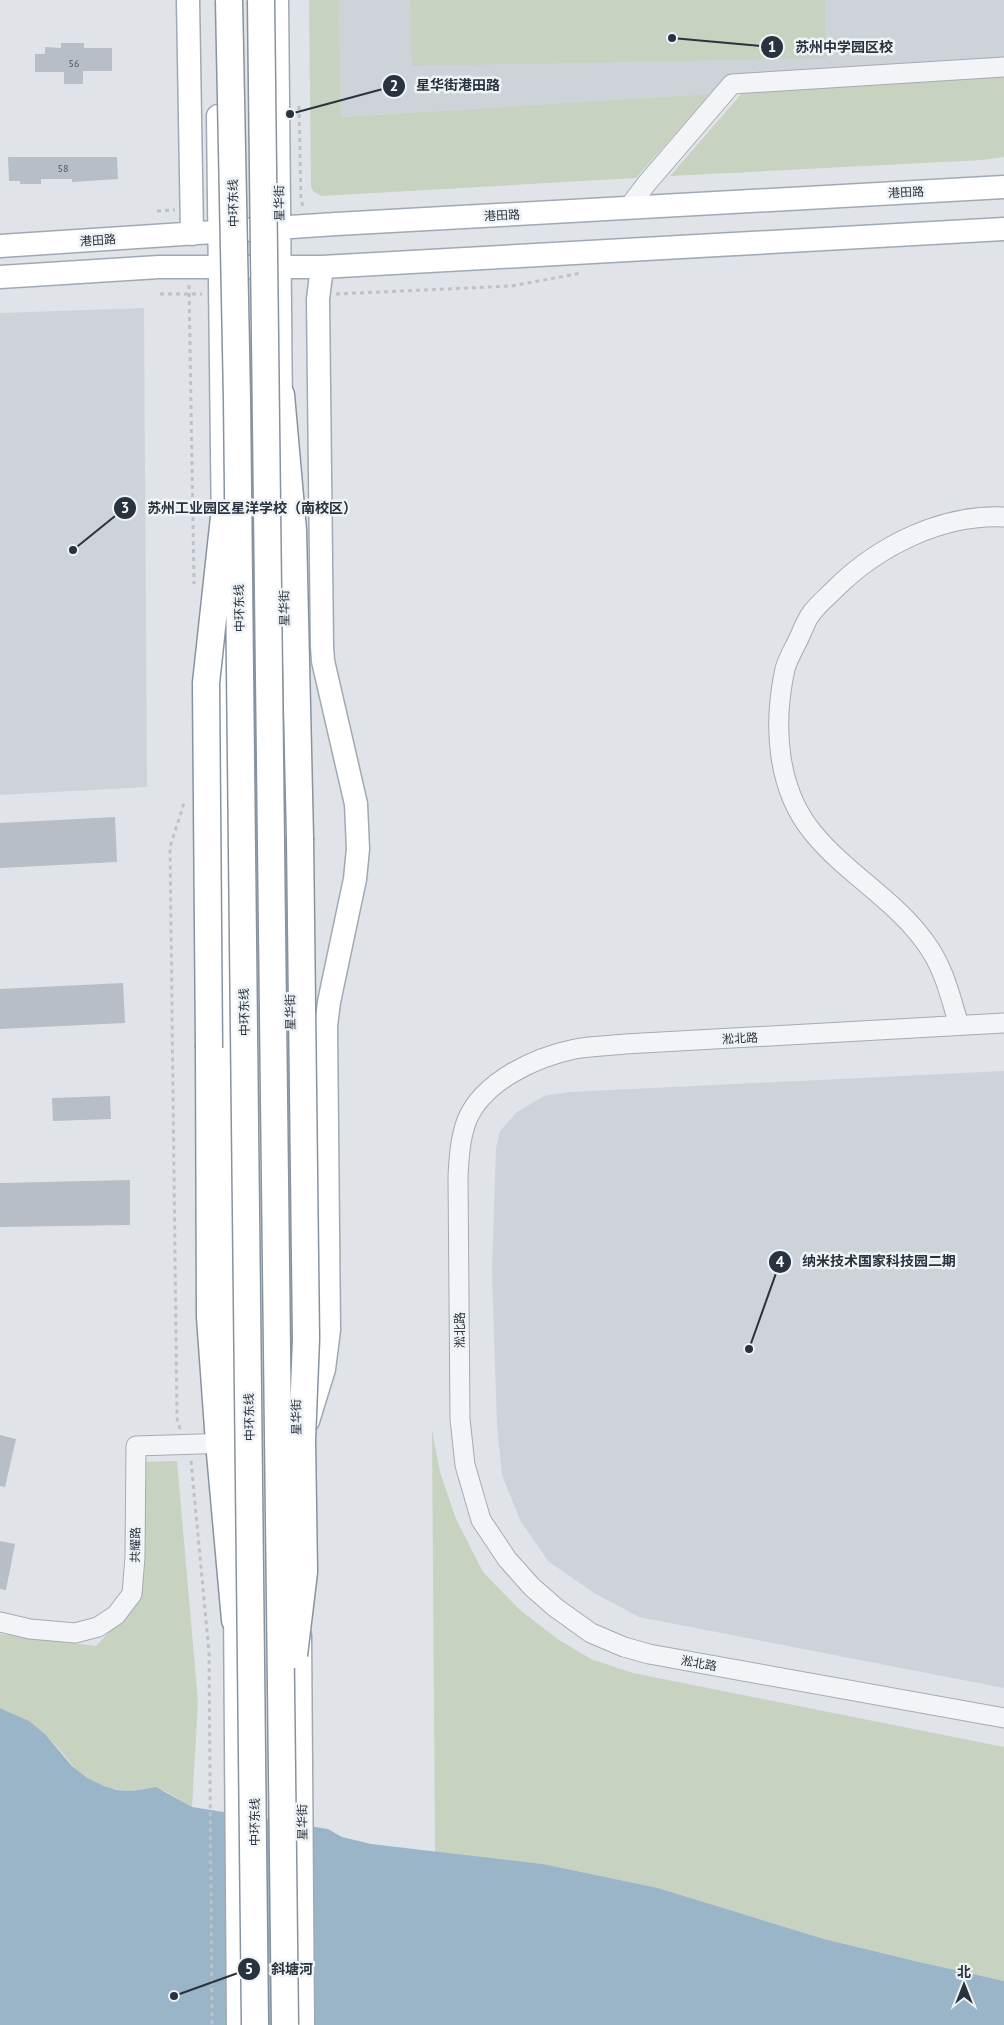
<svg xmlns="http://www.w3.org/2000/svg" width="1004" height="2025" font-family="'PT Sans','Noto Sans SC',sans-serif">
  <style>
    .built { fill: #ced3da }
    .green { fill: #c7d2c1 }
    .water { fill: #9bb5c8 }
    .building { fill: #b7bec5 }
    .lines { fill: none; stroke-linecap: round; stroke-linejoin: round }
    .minor-casing { stroke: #a5abb2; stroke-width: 21 }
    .major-casing { stroke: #9fa9b4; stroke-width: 25 }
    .highway-casing { stroke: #87939f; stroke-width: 29 }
    .path { stroke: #bec2c7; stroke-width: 3; stroke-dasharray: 4 4; stroke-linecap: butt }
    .minor { stroke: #f2f4f7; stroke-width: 19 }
    .major { stroke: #fff; stroke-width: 22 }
    .highway { stroke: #fff; stroke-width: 26 }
    .highway-bridge-casing { stroke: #87939f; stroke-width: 29; stroke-linecap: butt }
    .highway-bridge { stroke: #fff; stroke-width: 26 }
    .labels { text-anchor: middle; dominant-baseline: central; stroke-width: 5; stroke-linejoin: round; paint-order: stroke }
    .number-label { font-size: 10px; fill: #4c5660 }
    .street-label { font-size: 12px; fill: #29333f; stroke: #eff3f6 }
    .leader { fill: none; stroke: #29333f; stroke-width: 2 }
    .callout-dot { fill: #29333f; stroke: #eff3f6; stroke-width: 2 }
    .mark-label { font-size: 15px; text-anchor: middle; font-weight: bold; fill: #fff }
    .callout-label { font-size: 14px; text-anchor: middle; font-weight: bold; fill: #29333f; stroke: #eff3f6; stroke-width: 5; stroke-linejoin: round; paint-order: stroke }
  </style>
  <rect width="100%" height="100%" fill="#e0e4e8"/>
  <path class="built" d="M339,0H1004V76L341,117Z
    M144,308L147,787L0,795V313Z
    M1004,1071V1688L639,1617L594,1593L548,1561L520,1520L502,1475L497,1426L492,1272L496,1148L500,1131L517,1112L544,1096L569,1092Z"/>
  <path class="green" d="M309,0H339L341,117L710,94L636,178L321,196L313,191L311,186Z
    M410,0H825L826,58L412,66Z
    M1004,76V157L982,160L670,176L743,92Z
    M432,1430L440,1472L456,1519L483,1572L520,1610L559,1640L591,1659L633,1673L1004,1747V1981L915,1961L824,1939L658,1888L543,1864L435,1853Z
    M177,1461L198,1702L192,1807C183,1803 164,1788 155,1788C148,1787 139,1790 132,1791C116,1791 102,1786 88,1779C75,1771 69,1760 59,1749C43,1730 23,1717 0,1708V1634L96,1646L138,1601L142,1462Z"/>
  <path class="water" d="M0,1708L29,1721L45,1734L72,1766L87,1778L104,1786L117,1790L132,1791L156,1787L192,1807L328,1829L342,1837L371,1844L543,1864L658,1888L824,1939L915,1961L1004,1981V2025H0Z"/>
  <path class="building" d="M61,43H84V48H112V71H83V84H64V72H35V54H45V47L61,48Z
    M8,157H117L118,179L72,182V179H41V184H20V181H9Z
    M115,817L117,862L0,868V823Z
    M123,983L125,1023L0,1029V989Z
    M110,1096L111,1119L53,1121L52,1098Z
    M130,1180V1225L0,1227V1183Z
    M0,1435L16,1439L5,1487L0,1486Z
    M0,1541L15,1544L6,1590L0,1589Z"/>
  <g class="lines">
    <defs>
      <path id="minor" d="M628,208L647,183L732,84L1004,67
        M1004,1023L625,1044C608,1046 591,1046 575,1049C536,1057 483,1081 467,1120C460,1138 459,1158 458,1176L460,1419L465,1465L481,1520L507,1559L532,1587L556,1608L591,1633L624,1647L649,1654L1004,1718
        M959,1025C950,996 944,967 925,942C895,900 847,874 814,834C776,789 773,724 785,669C788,658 795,647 799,638C803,630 806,620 811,614C817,605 827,597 835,589C878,546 942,514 1004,517
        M0,1622L30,1629L75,1633L98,1627L116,1615L132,1594L135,1557L136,1446L231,1443"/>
      <path id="major" d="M188,0L192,234
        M277,0L281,412
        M218,116L223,534
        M0,246L336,224L1004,187
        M0,277L159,267H322L1004,229
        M224,604L234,1494
        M308,1421L324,1369L329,1330L326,1026L329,1002L355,879L358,849L356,804L323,661L322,646L318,299L322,267
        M235,1604L238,2025
        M300,1636L303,2025"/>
      <path id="highway" d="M281,395L293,530L300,838
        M209,1048L210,1317L219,1442L235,1620"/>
    </defs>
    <use href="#minor" class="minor-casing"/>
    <use href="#major" class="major-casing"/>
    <use href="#highway" class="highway-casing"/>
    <path class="path" d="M299,106L301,199L303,207
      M157,211L175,210
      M189,285L194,584
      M160,294H202
      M336,294L512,286L581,273
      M180,1429L177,1418L170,847L185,800
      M191,1461L209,1652L212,2025"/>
    <use href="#minor" class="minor"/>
    <use href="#major" class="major"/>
    <use href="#highway" class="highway"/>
    <defs>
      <path id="highway-bridge" d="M229,0L237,399L255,2025
        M261,0L285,2025
        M209,1048L206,683L224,517
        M294,1655L304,1572L302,1440L306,1339L300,838"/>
    </defs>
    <use href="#highway-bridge" class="highway-bridge-casing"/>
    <use href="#highway-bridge" class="highway-bridge"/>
  </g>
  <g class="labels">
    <g class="number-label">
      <text x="74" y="63">56</text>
      <text x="63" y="168">58</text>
    </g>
    <g class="street-label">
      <text transform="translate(906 192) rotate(-3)">港田路</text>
      <text transform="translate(233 203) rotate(-91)">中环东线</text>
      <text transform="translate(279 203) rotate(-91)">星华街</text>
      <text transform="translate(502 215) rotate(-3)">港田路</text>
      <text transform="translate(98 240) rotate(-4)">港田路</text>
      <text transform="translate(239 608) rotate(-91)">中环东线</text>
      <text transform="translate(284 608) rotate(-91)">星华街</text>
      <text transform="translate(244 1012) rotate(-91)">中环东线</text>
      <text transform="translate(290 1012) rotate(-91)">星华街</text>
      <text transform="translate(740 1038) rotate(-3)">淞北路</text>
      <text transform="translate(459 1330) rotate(-90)">淞北路</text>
      <text transform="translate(249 1417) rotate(-91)">中环东线</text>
      <text transform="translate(296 1417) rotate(-91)">星华街</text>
      <text transform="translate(135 1545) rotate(-89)">共耀路</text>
      <text transform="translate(699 1663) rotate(10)">淞北路</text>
      <text transform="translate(254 1822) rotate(-90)">中环东线</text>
      <text transform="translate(302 1822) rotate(-91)">星华街</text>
    </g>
  </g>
  <path class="leader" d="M672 38L772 47M290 114L394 86M73 550L125 508M749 1349L780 1262M174 1996L249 1969"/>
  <g class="callout-dot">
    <circle cx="672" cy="38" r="5"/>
    <circle cx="290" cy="114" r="5"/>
    <circle cx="73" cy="550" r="5"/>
    <circle cx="749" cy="1349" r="5"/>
    <circle cx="174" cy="1996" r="5"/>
    <circle cx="772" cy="47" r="12"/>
    <circle cx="394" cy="86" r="12"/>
    <circle cx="125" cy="508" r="12"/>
    <circle cx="780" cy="1262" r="12"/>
    <circle cx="249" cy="1969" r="12"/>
  </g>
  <g class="mark-label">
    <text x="772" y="52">1</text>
    <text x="394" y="91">2</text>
    <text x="125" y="513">3</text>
    <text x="780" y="1267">4</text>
    <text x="249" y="1974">5</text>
  </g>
  <g class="callout-label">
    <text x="844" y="52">苏州中学园区校</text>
    <text x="458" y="90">星华街港田路</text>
    <text x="252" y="513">苏州工业园区星洋学校（南校区）</text>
    <text x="879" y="1266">纳米技术国家科技园二期</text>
    <text x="292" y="1974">斜塘河</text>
  </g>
  <g transform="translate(964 1985)" stroke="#eff3f6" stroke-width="4" paint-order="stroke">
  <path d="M0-4L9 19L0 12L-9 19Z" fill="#29333f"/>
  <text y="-8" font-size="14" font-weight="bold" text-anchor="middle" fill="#29333f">北</text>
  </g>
</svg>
